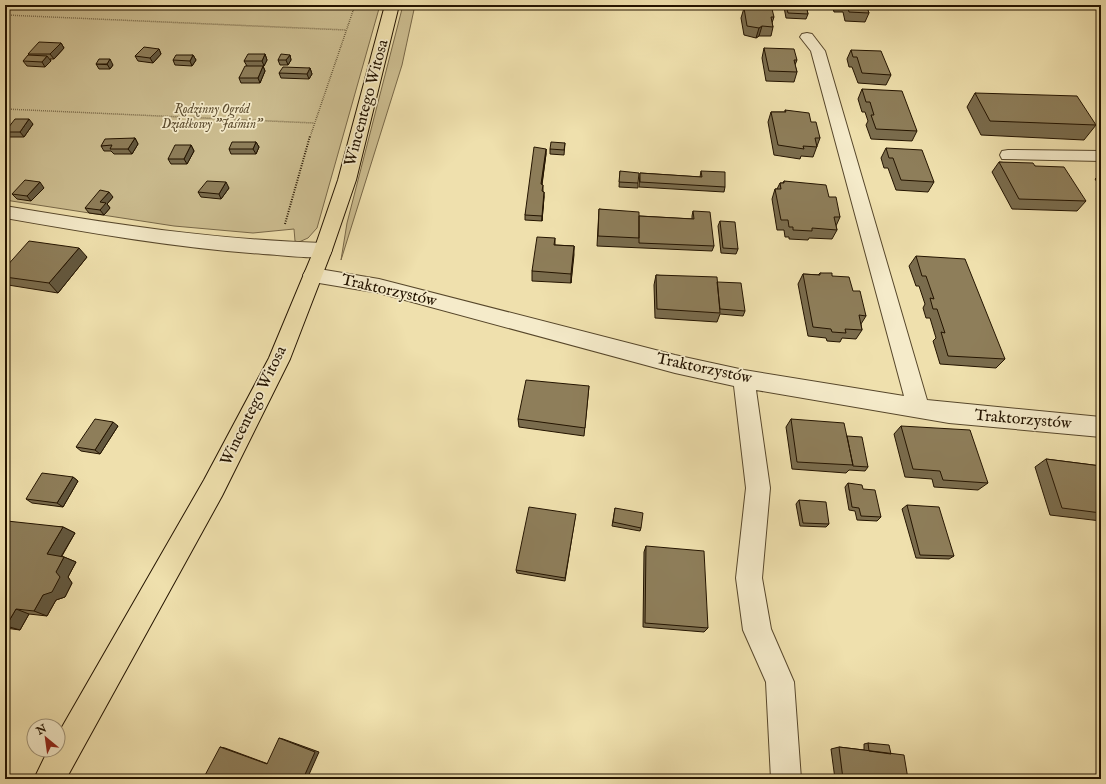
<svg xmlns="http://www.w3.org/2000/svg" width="1106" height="784" font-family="'IM FELL English',serif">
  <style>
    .green { fill: #ccbd90; stroke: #786848 }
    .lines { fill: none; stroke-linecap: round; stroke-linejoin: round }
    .minor-casing { stroke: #57472b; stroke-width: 2 }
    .major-casing { stroke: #241400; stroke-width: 2 }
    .path-far1 { stroke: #241400; stroke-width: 1.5; stroke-dasharray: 0.5 1.5; stroke-linecap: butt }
    .path { stroke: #241400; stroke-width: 2; stroke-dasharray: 1 1.5; stroke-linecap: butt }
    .minor { fill: #f5ebca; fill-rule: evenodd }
    .major { fill: #efe0ad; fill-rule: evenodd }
    .wall { fill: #7a6c4d; stroke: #241400 }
    .shaded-wall { fill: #63583f; stroke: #241400 }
    .building { fill: #8e7e5a; stroke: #241400 }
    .labels { text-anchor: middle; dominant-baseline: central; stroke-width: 3.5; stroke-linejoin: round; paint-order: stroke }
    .far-park-label { font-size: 13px; font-style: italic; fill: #5f4f32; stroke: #f5ebca }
    .street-label { font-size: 16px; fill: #241400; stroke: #f5ebca }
  </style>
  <rect width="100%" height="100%" fill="#efe0ad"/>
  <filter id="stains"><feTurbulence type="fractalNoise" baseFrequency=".005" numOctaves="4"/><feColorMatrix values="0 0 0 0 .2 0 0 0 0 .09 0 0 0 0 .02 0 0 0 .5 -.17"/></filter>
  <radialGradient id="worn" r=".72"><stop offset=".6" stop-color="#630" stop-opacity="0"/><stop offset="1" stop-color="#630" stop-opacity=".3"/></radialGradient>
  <path class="green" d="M5,5H380L317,228L308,238L299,242L295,241L294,229L253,233L174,226L5,200Z
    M403,5H415L402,65L341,260L347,223Z"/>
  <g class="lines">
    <defs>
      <path id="minor" d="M807,33L812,34L825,51L927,400L1101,417V437L949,423L756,390L770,488L762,578L771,629L794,682L801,779H771L766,682L743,630L736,578L746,488L734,386L675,373L379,293L313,282L306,280L303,275L306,270L313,268L379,279L675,355L744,370L904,396L811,51L800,37L802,34Z
        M1008,150L1101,151V161L1002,159L1000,155L1002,151Z
        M5,206C111,224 216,240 323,243L330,245L332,250L330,255C311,260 283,255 263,254C176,248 91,233 5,218Z"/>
      <path id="major" d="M385,5H399L356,180L332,250L290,359L222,496L66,779H34L48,750H58V734L204,480L269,358L314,250L338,180Z"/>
    </defs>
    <use href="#minor" class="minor-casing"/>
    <use href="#major" class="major-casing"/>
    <path class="path-far1" d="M5,15L346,30
      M5,109L314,123
      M310,137L355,5"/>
    <path class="path" d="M285,224L310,136"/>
    <use href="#minor" class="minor"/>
    <use href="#major" class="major"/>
  </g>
  <path class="wall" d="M784,5H806L808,14L806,19L786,18L784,7Z
    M832,5H866L869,13L865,22L845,21L843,12H834Z
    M744,8L774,17L772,23L773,27L771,36H759L756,38L744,35L741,18Z
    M61,43L64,48L54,59H50L51,61L45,67L27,66L23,61L29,55L28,54Z
    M764,48L797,60L795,65L797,72L794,82L766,81L762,58Z
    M159,49L161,54L153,63L138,61L135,56Z
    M851,50L891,75L886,85L858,83L852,67H849L847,59Z
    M265,54L267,60L264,66H263L265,71L260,83H241L239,78L247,66L244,61Z
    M193,55L196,60L192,66L175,65L173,60Z
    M290,55L291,60L288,65H280L278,60Z
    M96,64L113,65L110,69H99Z
    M310,68L312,74L309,79L281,78L279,73Z
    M862,89L917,131L912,141L871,139L866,125L868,121L865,112H862L858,99Z
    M975,93L1096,125L1084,140L981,135L967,107Z
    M785,110L811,122L820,138L813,157L801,156L800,159L774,155L768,122L771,112H785Z
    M33,124L24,137H9L7,134L5,136V129L6,131Z
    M135,138L138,144L132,154H114L111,151H104L101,146Z
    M256,142L259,147L256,154H231L229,149Z
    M565,143L564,155L550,154V149Z
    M191,145L194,151L187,164H171L168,159Z
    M886,148L934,182L928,192L896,190L888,168H884L881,158Z
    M546,149V154L542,185H543V192L544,197L542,221L525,220V215Z
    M999,162L1035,166L1086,201L1077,211L1012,209L992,172Z
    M620,171L638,183V188L619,187Z
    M701,171L725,187L724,192L639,187L640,173L700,177Z
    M1101,173V188L1095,179Z
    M784,181L829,197L840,217L836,226L837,230L832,239L809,238L808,240L789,239V237H785L784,230H777L772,199L775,189H777L780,183H783Z
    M44,188L31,201L17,199L12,194Z
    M229,188L221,199L201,197L198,192Z
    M113,197L107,204L110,208L104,215L89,213L85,208Z
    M599,209L639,216L692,219V216L693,211L714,246L712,251L597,246Z
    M720,221L738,249L736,254L721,253L718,226Z
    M555,238V245L574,246L571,283L532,281V271Z
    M916,256L1005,359L996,368L940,364L933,341L936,338L930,318H926L923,308L925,304L919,286H916L909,266Z
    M87,257L58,293L8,285L5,282V268Z
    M820,273L832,276L853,291L866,316L861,324L862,330L856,339L842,338L840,342L827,341L826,338L808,336L798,284L803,274L818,275Z
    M656,275L717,282L745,311L743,316L720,314L717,322L655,318L654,285Z
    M589,386L584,436L519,427L518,419Z
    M791,419L847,436L868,467L865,471L849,470L846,473L792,469L786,427Z
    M118,426L100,454L81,451L76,447Z
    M901,426L988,483L978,490L934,487L932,479L905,477L894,434Z
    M1046,459L1101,466V521L1050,515L1035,467Z
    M73,477L78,481L63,507L32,503L26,499Z
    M848,483L881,517L877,521L857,520L855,511L849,510L845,487Z
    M799,500L829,524L826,527L800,526L796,504Z
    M907,505L954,556L949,559L916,558L902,509Z
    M615,508L641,528L640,531L612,526Z
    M575,518L565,581L517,573L516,570Z
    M5,524L63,527L75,533L62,556L64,557L76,562L68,577L72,583L65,597L56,600L47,616L29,614L20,630L5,628Z
    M646,546L708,628L704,632L643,627L644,552Z
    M868,743L891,754L908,779H835L831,749L839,747L864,750V744Z"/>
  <path class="shaded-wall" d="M762,26L759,36L756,38L759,28Z
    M61,43L64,48L54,59L50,54Z
    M159,49L161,54L153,63L150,58Z
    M265,54L267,60L264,66L262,61Z
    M193,55L196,60L192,66L190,61Z
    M290,55L291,60L288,65L286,60Z
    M47,56L51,61L45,67L42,62Z
    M110,59L113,65L110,69L107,64Z
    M263,66L265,71L260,83L258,78Z
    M310,68L312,74L309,79L307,74Z
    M29,119L33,124L24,137L20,132Z
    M5,129L7,132H5L7,134L5,136Z
    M135,138L138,144L132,154L128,149Z
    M256,142L259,147L256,154L253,149Z
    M191,145L194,151L187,164L184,159Z
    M546,149V154L541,190V184Z
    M40,182L44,188L31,201L27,196Z
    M226,182L229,188L221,199L219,194Z
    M109,192L113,197L107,204L110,208L104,215L100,210V202Z
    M544,192V197L542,221V216Z
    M574,246V255L571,283V274Z
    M79,248L87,257L58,293L49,283Z
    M113,422L118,426L100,454L95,450Z
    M73,477L78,481L63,507L57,503Z
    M63,527L75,533L59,560L47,554Z
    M64,557L76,562L68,577L72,583L65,597L56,600L47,616L34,611Z
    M16,609L29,614L20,630L6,626Z
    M279,738L283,739L319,752L307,779H303Z
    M220,747L225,748L271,765L267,764Z"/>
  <path class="building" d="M786,5H806L808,14L788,13Z
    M847,5H866L869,13L849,12Z
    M744,8L772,9L774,17H771L773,27L762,26L759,28L747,26Z
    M39,42L61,43L50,54H28Z
    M144,47L159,49L150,58L135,56Z
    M764,48L794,49L797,60H794L797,72L769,71Z
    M851,50L881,51L891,75L862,73L857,57H853Z
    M248,54H265L262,61H244Z
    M281,54L290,55L286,60H278Z
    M28,55L47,56L42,62L23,61Z
    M176,55H193L190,61L173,60Z
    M99,59H110L107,64H96Z
    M245,66H263L258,78H239Z
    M283,67L310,68L307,74L279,73Z
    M862,89L902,91L917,131L876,129L871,115H874L870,102H866Z
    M975,93L1077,96L1096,125L990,121Z
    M785,110L809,113L811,122H816L820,138H815L817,147L803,146L804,149L778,145L771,112H786Z
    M15,119H29L20,132H5Z
    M135,138L128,149H110L112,145L101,146L105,139Z
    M232,142H256L253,149H229Z
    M551,142L565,143L564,150L550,149Z
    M175,145H191L184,159H168Z
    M534,147L546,149L541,184L543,185L542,191L544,192L542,216L525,215Z
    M886,148L922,150L934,182L901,180L893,158H889Z
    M999,162L1033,163L1035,166L1064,167L1086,201L1019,199Z
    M620,171L639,173L638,183L619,182Z
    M701,171L725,172V187L640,182V173L702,177Z
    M25,180L40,182L27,196L12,194Z
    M207,181L226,182L219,194L198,192Z
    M784,181L826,185L829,197H836L840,217H834L837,230L812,228V231L793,230V227H789L788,220H781L775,189H781L780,183H784Z
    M100,190L109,192L100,202L106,203L100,210L85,208Z
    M599,209L639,212V238L598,236Z
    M693,211L710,212L714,246L639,243V216L694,219Z
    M720,221L735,222L738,249L723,248Z
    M537,237L555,238L554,245L574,246L571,274L532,271Z
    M29,241L79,248L49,283L5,277V268Z
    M916,256L965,259L1005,359L948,356L941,332L945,333L937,309H933L930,298L934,299L926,276H922Z
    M820,273H832V276L849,277L853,291H860L866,316L859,315L862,330L845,329L846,333L832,332L831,329L813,327L803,274L820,275Z
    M656,275L717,277L720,313L657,309Z
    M717,282L741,283L745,311L720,309Z
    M526,380L589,386L585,428L518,419Z
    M95,419L113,422L95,450L76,447Z
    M791,419L844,423L853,465L797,462Z
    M901,426L970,430L988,483L943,480L940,471L913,469Z
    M847,436L862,437L868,467L853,466Z
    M1046,459L1101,466V513L1062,508Z
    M42,473L73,477L57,503L26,499Z
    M848,483L862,485L863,489L875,490L881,517L861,516L859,508L852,507Z
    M799,500L826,502L829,524L803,523Z
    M907,505L939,507L954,556L920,555Z
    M529,507L576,514L565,578L516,570Z
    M615,508L643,513L641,528L613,522Z
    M7,521L63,527L47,554L64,557L56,572L60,577L52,592L43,595L34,611L16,609L6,626H5V524Z
    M646,546L704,551L708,628L645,623Z
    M279,738L315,752L303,779H203L220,747L267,764Z
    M868,743L889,745L891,754L869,751Z
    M839,747L904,755L908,779H843Z"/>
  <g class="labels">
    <g class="far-park-label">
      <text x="212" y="109">Rodzinny Ogród<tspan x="212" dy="15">Działkowy "Jaśmin"</tspan></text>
    </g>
    <g class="street-label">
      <text transform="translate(367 103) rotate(-75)">Wincentego Witosa</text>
      <text transform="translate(389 291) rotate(13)">Traktorzystów</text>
      <text transform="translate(704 369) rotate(12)">Traktorzystów</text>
      <text transform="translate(254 406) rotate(-64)">Wincentego Witosa</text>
      <text transform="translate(1023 420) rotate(5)">Traktorzystów</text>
    </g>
  </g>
  <rect width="1106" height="784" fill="none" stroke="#efe0ad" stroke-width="20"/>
  <rect x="6" y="6" width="1094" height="772" fill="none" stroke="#241400" stroke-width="2"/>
  <rect x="10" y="10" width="1086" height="764" fill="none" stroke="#241400"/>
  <g transform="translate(46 738) rotate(331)"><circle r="19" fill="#f5ebca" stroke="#a19579"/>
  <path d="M0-3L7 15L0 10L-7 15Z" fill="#8f2418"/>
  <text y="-6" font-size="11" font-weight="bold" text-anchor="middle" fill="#241400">N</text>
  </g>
  <rect width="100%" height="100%" filter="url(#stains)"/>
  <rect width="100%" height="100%" fill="url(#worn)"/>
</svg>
